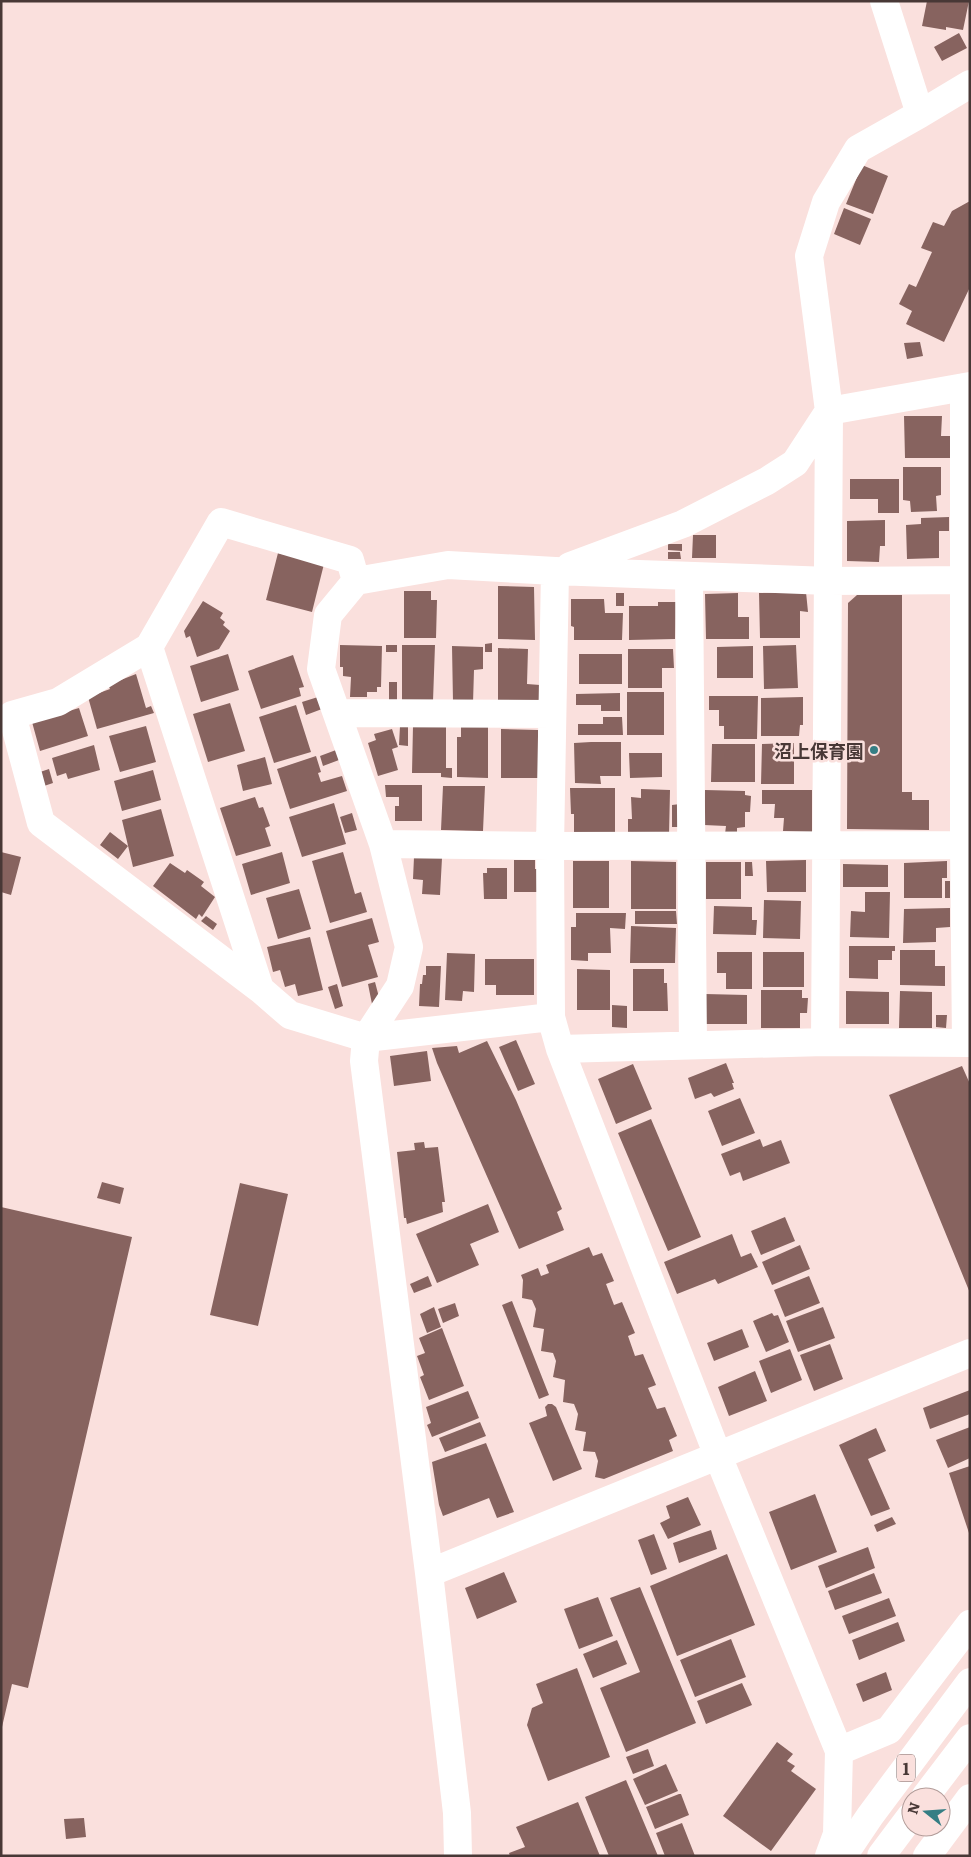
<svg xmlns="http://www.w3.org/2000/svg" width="971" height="1857" font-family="Literata,'Noto Sans JP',serif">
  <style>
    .building { fill: #87635f }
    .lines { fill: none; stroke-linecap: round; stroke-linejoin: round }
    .minor { stroke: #fff; stroke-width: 28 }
    .highway { stroke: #fff; stroke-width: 28 }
    .poi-dot { fill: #357e84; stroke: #fae0dd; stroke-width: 2 }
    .labels { text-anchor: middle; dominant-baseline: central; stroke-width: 5; stroke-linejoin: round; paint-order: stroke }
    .shield { fill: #fae0dd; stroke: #7d6a68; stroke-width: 1 }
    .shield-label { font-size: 16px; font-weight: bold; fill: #483836 }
    .poi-label { font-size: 18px; font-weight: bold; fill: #483836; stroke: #fae0dd; text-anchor: end }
  </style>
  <rect width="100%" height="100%" fill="#fae0dd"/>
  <path class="building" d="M927,1H969L963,30L946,27V30L922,26Z
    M959,33L967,48L942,61L934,47Z
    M862,165L888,176L873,214L846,204Z
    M970,201V287L944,342L906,324L912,311L899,304L909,284L916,287L932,252L921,248L933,222L944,226L952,211Z
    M844,208L871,219L860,245L834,234Z
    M920,342L923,356L907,359L904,343Z
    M904,416H942L941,436H951V458H905Z
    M903,467H941V495L936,496L937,511L911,512L910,501L903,500Z
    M850,479H899V513H878V499H850Z
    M949,517V531H939V558L907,559L906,525L921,524V518Z
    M885,520V546H880L879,562L847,561V521Z
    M693,535H716V558H692Z
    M668,544H682V551L668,550Z
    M668,552H680L681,559H668Z
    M278,553L324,564L312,612L266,600Z
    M498,586L534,587L535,640L498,639Z
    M404,591H431V600H437L436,638H404Z
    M806,592L808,612L800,611V638H760L759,593Z
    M616,593H624V606H616Z
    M738,593V617H749V639H706L705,594Z
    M857,595H902V792H912V800H929V830L847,829L848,603Z
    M571,599H604L605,613H623L622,640H574V627L571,626Z
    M203,601L223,613L220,618L225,622L223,625L230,631L219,649L197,657L190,636L186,638L184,631Z
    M658,602H676L675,639L629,640V606H658Z
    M492,643V652H485V644Z
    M340,645L382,646L381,687H377V692H367V697H350L351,677L343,676V667H340Z
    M386,645H397V652H386Z
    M402,645H435L433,701H402Z
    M796,645L798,688L764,689L763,646Z
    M452,646L483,647V669L474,670L473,703L453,702Z
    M753,646V678H717V647Z
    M498,648L528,649L527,684L540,685V700H528V703L498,702Z
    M628,649H673L674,668H662V688H628Z
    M228,654L239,690L201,702L190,666Z
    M579,654H622V684H579Z
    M293,655L304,687L299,688L301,696L261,709L248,671Z
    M136,674L146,708L151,706L154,713L97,729L88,697L110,689L108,685Z
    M389,682H397V700H389Z
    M627,692H664V735H627Z
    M620,693V711H601V705H576V694Z
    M709,696H758L757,739H724V726H719V710H709Z
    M318,697L322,709L306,715L302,702Z
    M803,697V725H800L799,736H761V698Z
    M230,703L245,751L208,762L193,714Z
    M296,705L311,752L274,763L259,717Z
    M79,708L88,736L40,751L32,722Z
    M603,717H622L623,735H578V724H603Z
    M146,726L156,762L120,772L109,736Z
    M400,726H408V746L399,745Z
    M413,726L446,727V768H452V778L441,777V773H412Z
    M461,727H488V778L457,777V737H461Z
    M392,729L398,747L392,749L398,770L378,776L368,743L376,740L374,734Z
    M501,729L538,730V778H501Z
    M591,742H621V776H600L601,784L575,783L574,743Z
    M794,743V784H761L762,744Z
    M712,744H755V782H711Z
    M94,745L100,770L68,779L66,773L57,776L52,758Z
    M336,750L339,760L323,766L320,756Z
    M629,753H662V777L630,778Z
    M316,756L321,772L318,773L321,782L342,776L347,791L290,809L277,769Z
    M265,757L272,784L243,791L237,765Z
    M49,769L53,783L44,786L40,772Z
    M153,770L161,800L122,811L114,781Z
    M385,785H422V821H395V806H399V797H386Z
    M443,786H485L483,831L441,830Z
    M570,788H615V834H574V814H571Z
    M641,789L670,790L669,835H628V819H632L631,797L641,798Z
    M705,790L745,791V795L751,796L750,812H745V827L737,828V834H725L726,826L704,825Z
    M762,790H812V832L783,831L784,818H774L775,804H762Z
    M255,797L259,808L263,807L270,826L265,828L271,846L236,856L220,808Z
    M334,803L346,844L302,857L289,817Z
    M680,804L679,827H672V805Z
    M161,809L174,856L133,867L122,820Z
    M352,813L357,830L345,833L340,817Z
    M110,832L128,846L118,859L100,845Z
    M1,852L21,857L11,895L1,892Z
    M282,852L290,883L251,895L242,864Z
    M343,852L355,894L361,892L367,912L330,923L312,861Z
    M414,857L442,858L440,895L422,894L423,880L413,879Z
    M514,860H535V869H537V892H514Z
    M806,860V892H767L766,861Z
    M573,861H609V908H573Z
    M631,861L676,862V909H631Z
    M947,861V878H942V898H904V863Z
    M706,862H741V899H706Z
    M745,862H752L753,876H745Z
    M170,863L185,873L187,870L204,882L201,886L215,897L202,917L199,914L196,919L153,886Z
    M843,864L888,865V887H843Z
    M487,868H507V899H484L483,873H487Z
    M945,881H950V898H945Z
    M299,889L311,929L278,939L266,898Z
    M865,892H890L889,938L850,937L851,911L865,912Z
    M764,900L801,901L800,939L763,938Z
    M714,906L752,907V920H757L756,935L713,934Z
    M950,908V927L936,928V942L903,943L904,909Z
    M635,911H676L677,924H635Z
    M576,913H626L625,929L610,928L611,953H588V961L571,960V927H576Z
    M206,916L217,924L213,930L201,921Z
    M372,918L379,942L368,945L378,977L342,987L326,931Z
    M631,926L676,928L675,963H630Z
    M310,937L323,990L298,996L295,984L285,987L280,970L273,972L267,947Z
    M849,946H895V951H892V960H878V979L849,978Z
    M900,950H935V966H945V986L900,985Z
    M717,952H752V989H726V973H717Z
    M763,952H804V987H763Z
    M447,953L475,954L474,992L463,991L462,1001L445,1000Z
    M485,959H534V995H496V985H485Z
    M426,966H441L439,1007L419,1006L420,984H422L423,975H426Z
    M577,969L610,970V1010H577Z
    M633,969H664V983H667L668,1011H633Z
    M375,982L380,1001L373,1009L368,984Z
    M337,984L343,1006L335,1009L328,987Z
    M761,990H802V998H808L807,1013H800V1028H761Z
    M846,991L889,992V1024H846Z
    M900,991L932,992V1028H899Z
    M705,994L747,995V1024H705Z
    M612,1005L627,1006V1028L612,1027Z
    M936,1015H947L946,1028L936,1027Z
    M516,1040L535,1084L518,1091L499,1047Z
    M487,1041L516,1100L562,1209L557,1212L564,1230L519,1249L437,1063L432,1048L457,1046L459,1053Z
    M427,1051L431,1081L394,1086L390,1056Z
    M726,1063L734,1083H732L734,1089L714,1097L711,1093L695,1099L688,1078Z
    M633,1064L652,1109L616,1124L598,1079Z
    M962,1066L970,1084V1293L889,1095Z
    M740,1098L755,1133L722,1146L708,1111Z
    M651,1119L701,1237L668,1251L618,1133Z
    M760,1139L763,1147L781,1140L790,1163L743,1181L740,1172L730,1176L721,1154Z
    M424,1142L425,1148L438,1147L445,1202H442L443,1212L407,1224L406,1218H404L397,1152L415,1150L414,1143Z
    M102,1182L124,1188L120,1204L97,1198Z
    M240,1183L288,1194L258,1326L210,1315Z
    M488,1204L499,1232L470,1244L479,1265L437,1283L416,1234Z
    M1,1207L132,1237L28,1688L12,1684L2,1727Z
    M785,1217L795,1241L761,1255L751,1231Z
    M732,1234L741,1257L751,1253L758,1267L718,1284L715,1279L677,1294L664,1262Z
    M800,1245L810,1269L772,1285L762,1262Z
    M589,1247L593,1256L602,1253L614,1281L606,1284L614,1305L622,1302L635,1333L628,1336L635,1356L643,1354L656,1385L648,1388L657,1409L665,1407L677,1436L669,1440L673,1451L604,1479L595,1477L598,1461L595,1452L583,1451L586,1432L575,1430L578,1414L574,1404L563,1402L565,1380L553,1377L556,1361L553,1353L541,1351L544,1329L533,1327L536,1309L532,1300L522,1298L523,1280L521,1275L538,1268L541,1276L549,1273L546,1265Z
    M428,1276L432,1286L414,1293L410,1284Z
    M809,1276L820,1303L785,1317L774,1290Z
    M512,1301L549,1395L539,1399L502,1305Z
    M455,1303L459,1316L443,1323L438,1309Z
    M434,1307L441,1327L427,1333L420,1314Z
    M823,1307L835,1338L798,1352L786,1321Z
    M772,1313L774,1316L778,1315L789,1342L766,1352L753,1321Z
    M442,1328L464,1386L429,1400L420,1377L424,1375L417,1356L425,1353L419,1338Z
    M742,1329L749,1347L714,1361L707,1343Z
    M830,1344L843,1379L814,1391L800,1355Z
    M790,1349L802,1380L771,1393L759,1361Z
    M755,1371L767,1401L729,1416L718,1387Z
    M970,1390V1414L930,1429L923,1408Z
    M468,1391L479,1418L432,1437L427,1425L431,1423L426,1407Z
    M548,1404H552L556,1407L582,1469L553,1481L529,1423L547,1416L545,1407Z
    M480,1422L486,1436L445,1452L439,1438Z
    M970,1427V1458L948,1468L936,1440Z
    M876,1428L886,1451L868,1459L890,1509L871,1516L839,1445Z
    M486,1443L514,1512L497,1518L489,1498L443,1516L439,1505L432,1462Z
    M970,1466V1533H969L949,1473Z
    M815,1494L837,1552L791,1570L769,1512Z
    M688,1497L701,1525L668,1539L660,1523L670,1518L666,1506Z
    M892,1517L896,1524L877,1532L874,1525Z
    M711,1530L717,1549L679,1563L673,1543Z
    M654,1534L667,1569L651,1575L638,1540Z
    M868,1547L875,1568L826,1588L818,1566Z
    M727,1554L755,1625L677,1656L650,1586Z
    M504,1572L517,1602L477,1619L465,1588Z
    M874,1573L882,1593L835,1610L828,1591Z
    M640,1587L696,1723L626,1752L600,1688L640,1672L610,1598Z
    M598,1597L613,1636L579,1649L564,1609Z
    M889,1598L896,1616L849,1634L842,1616Z
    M898,1622L905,1641L859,1660L852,1640Z
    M731,1639L746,1677L695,1697L680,1660Z
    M617,1640L627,1664L593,1678L583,1654Z
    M577,1668L610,1757L548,1781L527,1725L532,1708L543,1703L536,1684Z
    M886,1672L892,1690L863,1702L856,1684Z
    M742,1683L752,1705L706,1724L697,1701Z
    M777,1742L793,1754L787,1761L795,1766L791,1771L816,1789L771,1851L723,1816Z
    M648,1749L654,1766L633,1774L626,1757Z
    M666,1764L678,1791L645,1805L633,1779Z
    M626,1780L658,1856H609L585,1797Z
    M679,1794H681L689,1815L655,1829L646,1807Z
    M578,1802L600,1856H510L509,1853L525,1847L516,1827Z
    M84,1818L86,1837L66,1839L64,1819Z
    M682,1823L695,1856H665L656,1833Z"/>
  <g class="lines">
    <path class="minor" d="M920,114L970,84
      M964,387V845L966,1043
      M570,566L683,524L767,481L795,463L829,411L970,386
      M555,571L550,846L551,1017L560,1049L718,1456L839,1751
      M689,576L693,1045
      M356,581L350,560L221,522L149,647L58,702L12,715L41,823L260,989L290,1015L366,1038L551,1017
      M149,647L260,989
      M338,713L552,714
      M383,844L550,846L970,845
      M825,1042L829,411L809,256L826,202L858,149L920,114L884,1
      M560,1049L825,1042L970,1043
      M429,1573L970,1353
      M458,1856L457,1813L429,1573L364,1061L366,1038L400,986L409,947L383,844L321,669L328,615L356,581L448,565L555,571L829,581L970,580
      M829,1856L837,1834L839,1751L889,1730L970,1624"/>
    <path class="highway" d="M925,1797L970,1738
      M843,1856L870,1816L970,1682
      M881,1856L911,1816
      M927,1856L970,1798"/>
  </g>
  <circle class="poi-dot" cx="874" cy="750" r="5"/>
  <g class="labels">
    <rect class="shield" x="897" y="1754.5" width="18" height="27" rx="4"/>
    <g class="shield-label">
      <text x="906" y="1768">1</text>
    </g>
    <g class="poi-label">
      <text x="864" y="750">沼上保育園</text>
    </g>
  </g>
  <rect width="971" height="1857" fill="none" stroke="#483836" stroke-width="5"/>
  <g transform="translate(926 1812) rotate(287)"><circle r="24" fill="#fae0dd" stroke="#b39d9a"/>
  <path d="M0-4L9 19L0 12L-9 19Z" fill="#357e84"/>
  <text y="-8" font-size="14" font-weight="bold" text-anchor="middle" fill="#483836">N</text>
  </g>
</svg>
